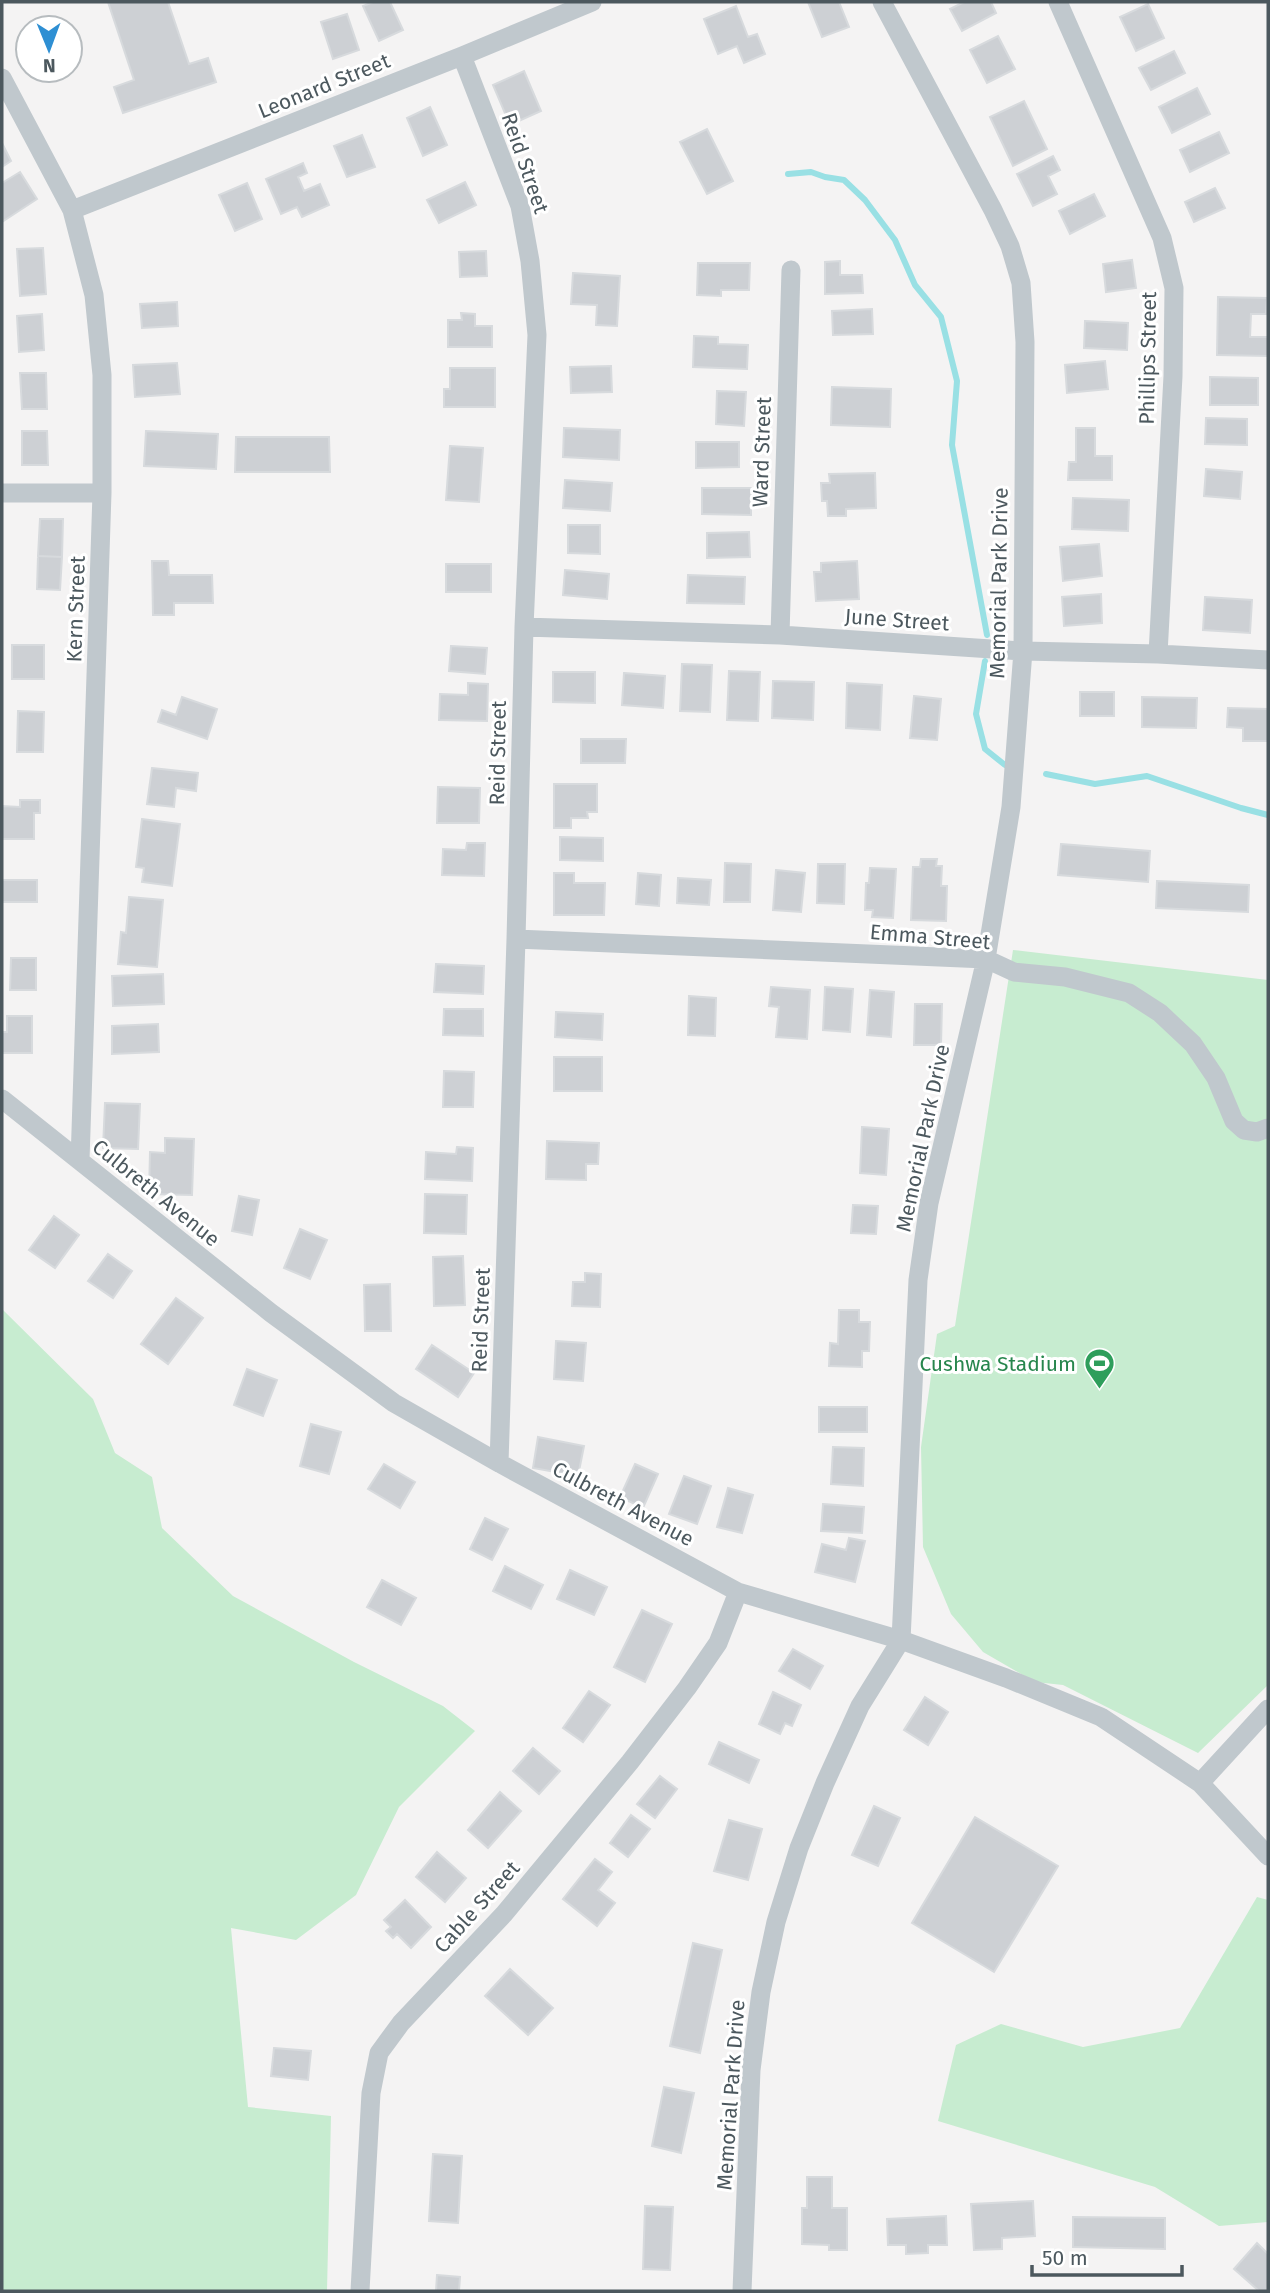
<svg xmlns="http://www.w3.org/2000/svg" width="1270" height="2293" font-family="'Fira Sans',sans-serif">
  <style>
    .green { fill: #c7ecd0 }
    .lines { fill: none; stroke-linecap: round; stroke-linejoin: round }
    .stream { stroke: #99e0e4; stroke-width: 6 }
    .building { fill: #cdd0d4; stroke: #d7dadd; stroke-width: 2 }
    .street { stroke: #c0c8cd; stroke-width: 19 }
    .labels { text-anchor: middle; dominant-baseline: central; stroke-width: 6; stroke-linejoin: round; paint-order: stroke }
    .street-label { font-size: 21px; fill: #4c585e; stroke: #fff }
    .leisure-label { font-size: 21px; fill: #27864d; stroke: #fff; text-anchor: end }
  </style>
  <rect width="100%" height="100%" fill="#f4f3f3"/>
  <path class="green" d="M1013,950L1268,980V1685L1198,1753L1063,1685L1035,1682L983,1652L951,1614L923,1547L921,1447L937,1334L955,1326Z
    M2,1309L93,1399L115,1453L152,1477L162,1528L233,1596L354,1662L443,1706L475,1731L399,1807L356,1895L296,1940L231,1928L248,2107L331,2116L327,2291H2Z
    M1257,1897L1268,1900V2222L1219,2226L1155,2187L938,2121L956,2045L1001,2024L1083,2047L1180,2028Z"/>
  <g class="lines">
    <path class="stream" d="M788,174L811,172L825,177L844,180L865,200L895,240L915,285L941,317L957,381L952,445L987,635
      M985,661L976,714L985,749L1005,765
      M1046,774L1095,784L1147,776L1241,808L1268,815"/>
  </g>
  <path class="building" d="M108,2H168L189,64L208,58L216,82L123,113L114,87L134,80Z
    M373,2H390L403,30L379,41L363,6Z
    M808,2H839L849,27L822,37Z
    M964,2H991L996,13L962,31L950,9Z
    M1148,4L1164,38L1136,51L1120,17Z
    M736,6L748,37L757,34L765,54L744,63L737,46L718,54L704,19Z
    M347,14L359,50L333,59L321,22Z
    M998,36L1015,69L987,83L970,50Z
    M1174,51L1185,73L1151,90L1139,68Z
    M524,71L541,111L510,125L493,85Z
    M1197,88L1210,114L1172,133L1159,107Z
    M1024,101L1047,149L1013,166L990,117Z
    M430,107L447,145L423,156L407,118Z
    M707,129L733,181L707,194L680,142Z
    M1219,132L1229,153L1190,172L1180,150Z
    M362,135L375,167L347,177L334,146Z
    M2,143L11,161L2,167Z
    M1053,156L1060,170L1048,176L1057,194L1033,206L1017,174Z
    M303,163L307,173L298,177L304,191L320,184L329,205L302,217L297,207L281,214L266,179Z
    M20,172L37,199L2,222V183Z
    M465,182L476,205L439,223L427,200Z
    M247,183L262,219L235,231L219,195Z
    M1215,188L1225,208L1194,222L1185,202Z
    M1094,194L1105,216L1070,234L1059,211Z
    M43,248L46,294L20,296L17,249Z
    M486,251L487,276L460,277L459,252Z
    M1132,260L1136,288L1106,292L1103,264Z
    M840,261V275H862L863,293L825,294V262Z
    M698,263H750L749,290H721V296L697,295Z
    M573,273L620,276L617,326L596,325L597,305L571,304Z
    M1218,297L1267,298L1266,314H1251L1250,337H1268V356L1217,355Z
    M177,302L178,326L142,328L140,304Z
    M872,309L873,334L833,335L832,311Z
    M461,313L475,314V326H492V347H448V320H462Z
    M42,314L44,350L19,352L17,316Z
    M1085,321L1128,323L1127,350L1084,348Z
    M694,336L718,337V344L748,345L747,369L693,367Z
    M1105,361L1108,389L1067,393L1065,365Z
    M177,363L180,394L135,397L133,365Z
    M611,366L612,392L571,393L570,367Z
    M450,368H495V407H444V389H450Z
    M20,373H46L47,409H22Z
    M1210,377L1258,378V405H1210Z
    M832,387L891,389L890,427L831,425Z
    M717,391L746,392L744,426L716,424Z
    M1206,418L1247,419V445L1205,444Z
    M564,428L620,430L619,460L563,457Z
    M1076,428H1095V456H1112V480H1068L1069,462H1076Z
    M22,431H47L48,465H22Z
    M146,431L218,434L216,469L144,466Z
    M236,437H329L330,472H235Z
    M696,442H739V467L696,468Z
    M450,446L483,448L479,502L446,500Z
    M1206,469L1242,472L1240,499L1204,496Z
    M875,473L876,508L846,509V516H828L827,501H822L821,483H830L829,474Z
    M565,480L612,483L610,511L563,508Z
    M702,488H751V515L702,514Z
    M1073,498L1129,500L1128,531L1072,529Z
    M40,519H63L62,557L38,556Z
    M568,525H600V554L568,553Z
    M749,532L750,557L707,558V533Z
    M1099,544L1102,576L1063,581L1060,547Z
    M38,556L62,557L60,590L37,589Z
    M152,561H168L169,575H212L213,603H174V615H153Z
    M857,561L859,599L816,601L814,572H821V563Z
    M446,564H491V592H446Z
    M565,570L609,574L607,599L563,595Z
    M688,575L745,577L744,604L687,603Z
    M1101,594L1102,623L1064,626L1062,597Z
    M1205,597L1252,600L1250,633L1203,630Z
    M12,645H44V679H12Z
    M451,646L487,648L485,674L449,671Z
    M682,664L712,665L710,712L680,711Z
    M729,671L760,672L758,721L727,720Z
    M553,672H595V703L553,702Z
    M624,673L665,676L663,708L622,705Z
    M773,681L814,682L813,720L772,718Z
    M468,683L488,684L487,721L439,720L440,694L468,695Z
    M847,683L882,685L880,730L846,728Z
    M1080,692H1114V716H1080Z
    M914,696L941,699L937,740L910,738Z
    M182,697L217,709L207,739L158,722L162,710L176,715Z
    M1142,697L1197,698L1196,728L1142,727Z
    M1228,708L1268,709V741H1243V728L1227,727Z
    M18,711L44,712L43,752H17Z
    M581,739H626L625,763H581Z
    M152,768L198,773L196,791L176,788L174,807L147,804Z
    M554,784H597V812H587L588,818H571V828H554Z
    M438,787L480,788L479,823H437Z
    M20,800H40V813H34V839H2V806L20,807Z
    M142,819L180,824L172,886L142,882L144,868L136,867Z
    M560,837L603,838V861L560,860Z
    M467,843H485L484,876L442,875L443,849L466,850Z
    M1061,844L1150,851L1148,882L1058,875Z
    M921,859H937L936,866H942L941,886H947L946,921L911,920L913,867H920Z
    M725,863L751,864L750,902H724Z
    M818,864H845L844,904L817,903Z
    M870,868L896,869L893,918L872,917L873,910H865L866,883H869Z
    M776,870L805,873L801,912L773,910Z
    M554,873H574V883H605L604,915H554Z
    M638,873L661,875L659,906L636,904Z
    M678,878L711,880L709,905L677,903Z
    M2,880H37V902H2Z
    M1157,881L1249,885L1248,912L1156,908Z
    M129,897L163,900L157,967L118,964L121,932L126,933Z
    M11,958H36V990H10Z
    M436,964L484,966L483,994L434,992Z
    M163,974L164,1004L113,1006L112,976Z
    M771,987L810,990L807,1039L776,1037L779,1007L769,1006Z
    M825,987L853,989L850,1032L823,1030Z
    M870,990L894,992L891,1037L867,1035Z
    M689,996L716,998L715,1036L688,1035Z
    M915,1004H942L941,1045H914Z
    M444,1009H483V1036L443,1035Z
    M556,1012L603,1014L602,1040L555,1037Z
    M7,1016H32V1053H2V1032H7Z
    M158,1024L159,1052L112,1054V1026Z
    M554,1057H602V1091H554Z
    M444,1071L474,1072L473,1107H443Z
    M105,1103L140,1104L138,1149L103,1148Z
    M862,1127L889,1129L886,1175L860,1173Z
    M165,1138L194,1139L192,1195L149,1194L150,1152L165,1153Z
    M547,1141L599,1143L598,1164H586V1180L546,1179Z
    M457,1147L473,1148L472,1181L425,1179L426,1152L456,1154Z
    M425,1194L467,1195L466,1234L424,1233Z
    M239,1196L259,1200L252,1235L232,1231Z
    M853,1205L878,1206L876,1234L851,1233Z
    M54,1216L79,1235L55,1268L29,1250Z
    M300,1229L327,1240L310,1279L284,1268Z
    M108,1254L132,1271L113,1298L88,1281Z
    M463,1256L465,1305L434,1306L433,1257Z
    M585,1273L601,1274L600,1307L572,1306L573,1282H585Z
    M390,1284L391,1331H365L364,1285Z
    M176,1298L203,1318L168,1364L141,1344Z
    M839,1310H859V1322H870L869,1351H862V1367L829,1366L830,1343L838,1344Z
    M556,1341L586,1343L583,1381L554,1379Z
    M432,1345L474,1373L458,1397L416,1369Z
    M247,1369L277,1380L263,1416L234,1405Z
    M819,1407H867V1432H819Z
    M311,1424L341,1432L329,1474L300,1466Z
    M538,1437L584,1446L578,1476L533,1468Z
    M833,1447L864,1448L863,1486L831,1484Z
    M384,1464L415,1482L400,1508L368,1489Z
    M635,1464L658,1474L643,1508L620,1497Z
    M684,1476L711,1486L697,1524L669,1514Z
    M728,1488L753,1495L742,1533L717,1527Z
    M823,1504L864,1507L862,1533L821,1531Z
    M485,1518L508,1529L492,1560L470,1549Z
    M849,1538L865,1541L855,1582L815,1572L822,1544L846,1550Z
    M505,1566L543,1585L531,1609L493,1591Z
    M570,1570L607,1587L594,1615L557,1599Z
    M382,1580L416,1598L401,1625L367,1607Z
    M642,1610L672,1624L645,1682L614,1667Z
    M793,1649L823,1666L810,1689L779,1671Z
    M589,1691L610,1705L583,1742L563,1728Z
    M773,1692L801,1705L792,1726L785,1723L780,1734L759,1724Z
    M925,1697L948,1712L928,1745L904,1730Z
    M719,1742L759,1760L749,1783L709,1764Z
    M533,1748L560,1771L539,1794L513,1771Z
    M660,1776L677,1789L655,1818L637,1804Z
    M500,1792L521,1811L488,1848L468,1830Z
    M874,1806L900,1818L878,1866L852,1855Z
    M631,1815L650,1829L628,1857L610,1843Z
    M975,1817L1058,1866L994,1972L912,1923Z
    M729,1820L762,1829L748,1880L714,1871Z
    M437,1852L466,1878L445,1902L416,1877Z
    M595,1859L612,1872L598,1890L615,1903L597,1926L563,1899Z
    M405,1900L431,1927L411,1948L397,1934L393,1938L386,1931L391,1927L384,1920Z
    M693,1943L722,1950L700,2053L670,2046Z
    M510,1969L553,2008L528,2035L485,1996Z
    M274,2048L311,2051L308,2080L271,2076Z
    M664,2087L694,2093L681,2153L652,2146Z
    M433,2154L462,2156L458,2223L429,2221Z
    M807,2177H832V2208H847V2250H829V2245L802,2244V2208H807Z
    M1033,2201L1035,2236L1002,2238V2249L974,2250L971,2204Z
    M645,2206L673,2207L670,2270L643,2269Z
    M946,2216L947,2245H928V2253L906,2254V2245H888L887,2219Z
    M1073,2217L1165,2218V2249L1073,2247Z
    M1257,2243L1268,2254V2291H1259L1234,2269Z
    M437,2275L460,2277L459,2291H436Z"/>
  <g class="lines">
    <path class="street" d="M1058,2L1162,238L1174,288L1173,376L1158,654
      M462,56L520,206L530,261L537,335L524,627L516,939L499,1463
      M2,78L72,210L94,295L102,375V493L80,1161
      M72,210L462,56L592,2
      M2,493H102
      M524,627L780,635L1023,651L1158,654L1268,660
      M780,635L791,270
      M516,939L986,959L1014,972L1065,977L1129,993L1160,1013L1193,1044L1216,1078L1234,1121L1244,1130L1257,1132L1268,1128
      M2,1099L271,1313L394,1403L499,1463L738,1592L901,1640L1006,1678L1101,1717L1200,1783L1268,1856
      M1200,1783L1268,1709
      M360,2291L371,2093L379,2053L401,2023L504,1914L630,1762L687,1688L718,1643L738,1592
      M742,2291L751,2070L761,1992L776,1922L799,1848L825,1783L860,1706L901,1640L918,1280L929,1203L986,959L1011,807L1023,651L1025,342L1021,283L1010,246L993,210L882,2"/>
  </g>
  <defs>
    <symbol id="stadium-pin" viewBox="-11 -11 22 30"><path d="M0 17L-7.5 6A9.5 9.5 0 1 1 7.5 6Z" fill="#2e9e5b" stroke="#fff"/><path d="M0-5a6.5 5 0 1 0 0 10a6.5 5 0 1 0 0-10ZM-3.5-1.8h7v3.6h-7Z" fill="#fff"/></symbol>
  </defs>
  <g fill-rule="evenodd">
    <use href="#stadium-pin" x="1082" y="1346" width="35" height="47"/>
  </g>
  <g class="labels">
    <g class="street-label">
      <text transform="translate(324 86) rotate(-22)">Leonard Street</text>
      <text transform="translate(525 163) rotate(71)">Reid Street</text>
      <text transform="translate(1148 358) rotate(-89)">Phillips Street</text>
      <text transform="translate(762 452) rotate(-88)">Ward Street</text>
      <text transform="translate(999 583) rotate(-89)">Memorial Park Drive</text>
      <text transform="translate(76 609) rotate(-88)">Kern Street</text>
      <text transform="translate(897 620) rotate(4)">June Street</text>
      <text transform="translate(498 753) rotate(-89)">Reid Street</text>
      <text transform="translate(930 937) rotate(5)">Emma Street</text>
      <text transform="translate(923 1138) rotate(-78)">Memorial Park Drive</text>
      <text transform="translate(156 1193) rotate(39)">Culbreth Avenue</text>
      <text transform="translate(481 1320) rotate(-88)">Reid Street</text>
      <text transform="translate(623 1504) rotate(28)">Culbreth Avenue</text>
      <text transform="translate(477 1907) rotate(-48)">Cable Street</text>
      <text transform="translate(731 2095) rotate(-86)">Memorial Park Drive</text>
    </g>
    <g class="leisure-label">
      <text x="1076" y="1364">Cushwa Stadium</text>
    </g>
  </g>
  <rect width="1270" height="2293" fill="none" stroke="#4c585e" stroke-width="7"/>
  <g transform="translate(49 49) rotate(179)"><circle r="33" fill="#ffffff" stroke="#b7bcbf" stroke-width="2"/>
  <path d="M0-5L12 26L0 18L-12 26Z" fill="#2e8fd3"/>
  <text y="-10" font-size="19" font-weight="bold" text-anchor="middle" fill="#4c585e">N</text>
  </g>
  <path d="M1032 2265v10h150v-10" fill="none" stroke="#4c585e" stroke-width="3.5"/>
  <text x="1042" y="2265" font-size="21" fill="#4c585e" stroke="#ffffff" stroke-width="5" paint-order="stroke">50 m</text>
</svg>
